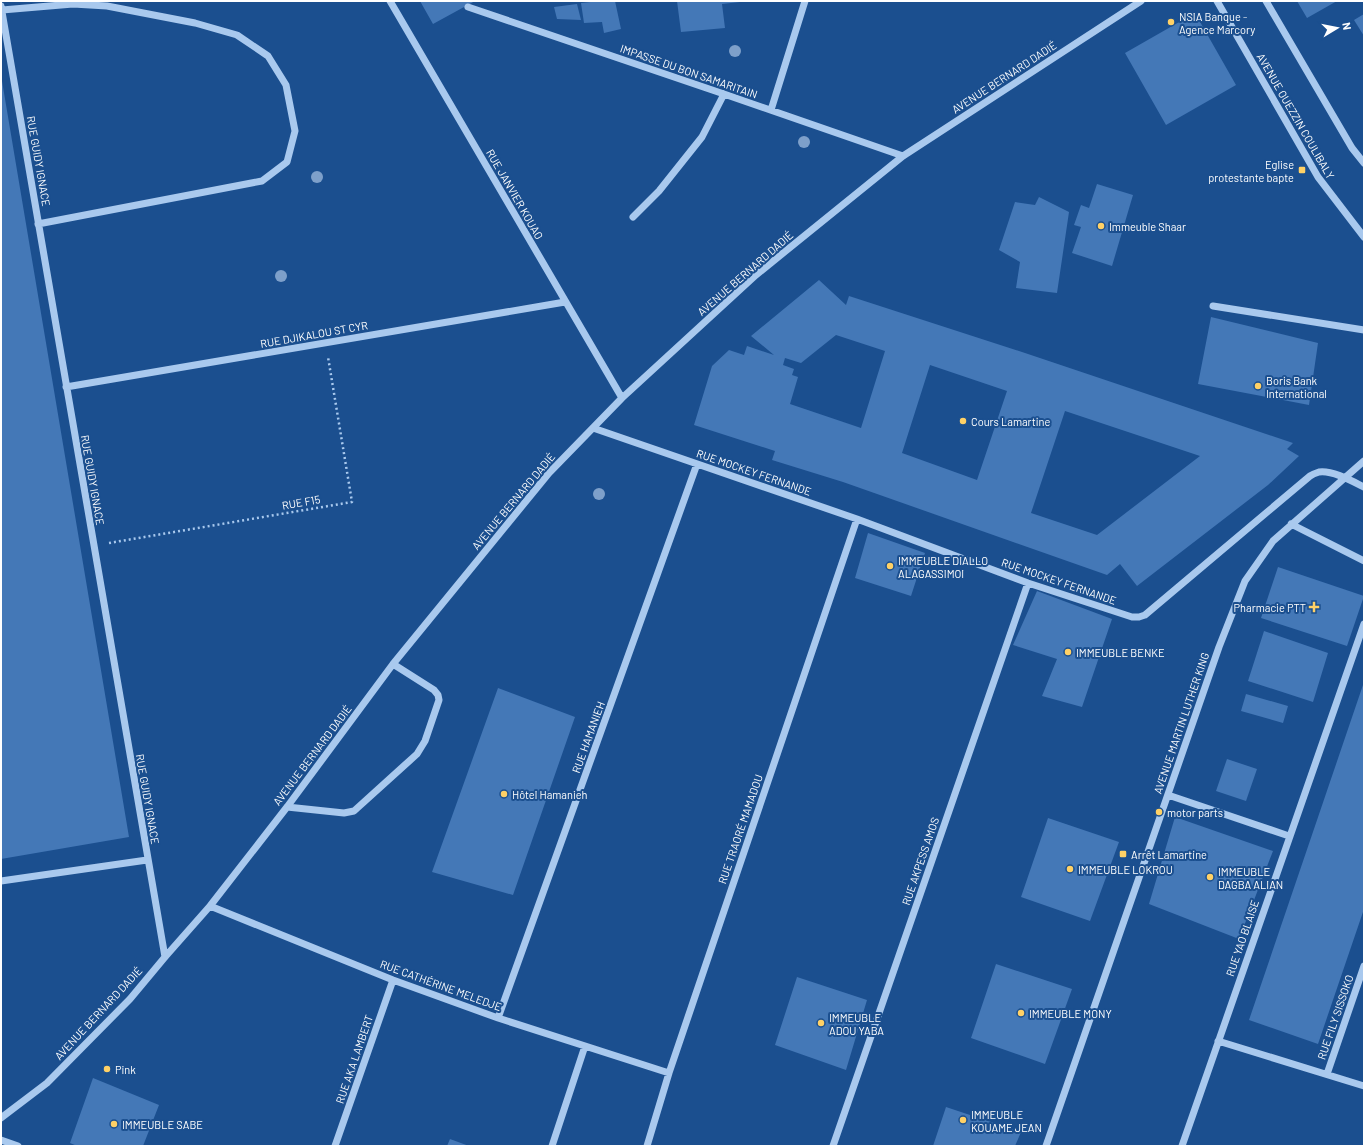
<svg xmlns="http://www.w3.org/2000/svg" width="1365" height="1147" font-family="Barlow,sans-serif">
  <style>
    .building { fill: #4478b7; fill-rule: evenodd }
    .lines { fill: none; stroke-linecap: round; stroke-linejoin: round }
    .path { stroke: #a9c9ee; stroke-width: 2.5; stroke-dasharray: 2 3; stroke-linecap: butt }
    .minor { stroke: #a9c9ee; stroke-width: 7 }
    .tree { fill: #7ea0ca }
    .poi-dot { fill: #ffd166; stroke: #1b4f8f; stroke-width: 1.5 }
    .labels { text-anchor: middle; dominant-baseline: central; stroke-width: 4; stroke-linejoin: round; paint-order: stroke }
    .poi-label { font-size: 11px; fill: #fff; stroke: #1b4f8f; text-anchor: start }
    .street-label { font-size: 11px; fill: #fff; stroke: #1b4f8f }
  </style>
  <rect width="100%" height="100%" fill="#1b4f8f"/>
  <path class="building" d="M420,1H475L433,24Z
    M600,1H615L621,29L604,33L602,22L584,23L581,3Z
    M677,1H740V2L722,4L725,28L681,32Z
    M1297,1H1337L1307,18Z
    M577,4L581,20L557,19L554,7Z
    M1195,13L1236,85L1166,125L1125,53Z
    M1364,14V36L1354,20Z
    M1,75L129,837L1,859Z
    M1097,184L1133,195L1112,266L1072,253L1081,227L1074,225L1081,205L1089,208Z
    M1039,197L1069,212L1057,293L1016,288L1020,262L999,250L1015,202L1035,205Z
    M819,280L846,305L849,296L1028,354L1293,443L1287,449L1299,456L1268,485L1137,586L1120,564L1107,575L843,482L772,460L775,451L694,425L712,366L729,350L744,355L747,346L774,355L751,336ZM836,335L885,351L861,428L790,404L798,377L792,375L794,369L783,365L785,358L801,363ZM930,365L1007,391L977,480L902,453ZM1065,411L1200,456L1097,535L1031,513Z
    M1211,317L1318,343L1309,405L1198,384Z
    M868,533L925,553L911,596L855,578Z
    M1278,567L1364,596L1347,646L1261,618Z
    M1037,591L1112,619L1082,707L1042,696L1057,659L1013,645Z
    M1264,631L1328,653L1313,702L1248,681Z
    M1364,682V909L1318,1044L1249,1020Z
    M498,688L575,717L513,895L432,872Z
    M1246,694L1288,706L1283,723L1241,711Z
    M1227,759L1257,769L1246,801L1216,791Z
    M1175,817L1273,851L1239,939L1149,904Z
    M1048,818L1119,842L1090,921L1021,897Z
    M996,964L1072,989L1045,1064L971,1038Z
    M797,977L867,1000L846,1070L775,1045Z
    M93,1078L159,1105L143,1146H77L70,1143Z
    M946,1107L1021,1132L1015,1146H933Z
    M450,1139L469,1146H447Z"/>
  <g class="lines">
    <path class="path" d="M109,543L352,502L328,357"/>
    <path class="minor" d="M390,1L622,398
      M1217,1L1318,177L1364,237
      M1266,1L1352,148L1364,163
      M1,6L165,957
      M468,7L724,94L903,156
      M2,10L73,4L107,6L195,23L237,35L268,56L286,85L295,131L287,162L262,181L38,224
      M771,110L805,1
      M633,217L659,191L702,137L724,94
      M1213,306L1364,330
      M66,387L565,302
      M593,428L857,519L1028,583L1132,617H1139L1145,615L1310,476C1313,474 1316,473 1319,472C1332,470 1352,481 1364,487
      M1291,524L1364,561
      M1168,795L1289,836
      M287,807L344,813L354,811L417,754L425,741L439,700L438,695L434,690L393,664
      M1,881L147,860
      M210,906L393,980L498,1018L669,1073
      M498,1018L697,464
      M1218,1041L1364,1086
      M1327,1074L1364,966
      M1,1118L47,1083L130,999L165,957L210,906L287,807L393,664L549,473L622,398L756,275L903,156L1141,1
      M1,1140L18,1146
      M335,1146L393,980
      M552,1146L585,1046
      M647,1146L669,1073L857,519
      M833,1146L1028,583
      M1046,1146L1219,647L1245,581L1273,541L1364,461
      M1182,1146L1364,624"/>
  </g>
  <g class="tree">
    <circle cx="735" cy="51" r="6"/>
    <circle cx="804" cy="142" r="6"/>
    <circle cx="317" cy="177" r="6"/>
    <circle cx="281" cy="276" r="6"/>
    <circle cx="599" cy="494" r="6"/>
  </g>
  <g class="poi-dot">
    <circle cx="1171" cy="22" r="4"/>
    <rect x="1298" y="166" width="8" height="8" rx="2"/>
    <circle cx="1101" cy="226" r="4"/>
    <circle cx="1258" cy="386" r="4"/>
    <circle cx="963" cy="421" r="4"/>
    <circle cx="890" cy="566" r="4"/>
    <path d="M1312 601h4v4h4v4h-4v4h-4v-4h-4v-4h4z"/>
    <circle cx="1068" cy="652" r="4"/>
    <circle cx="504" cy="794" r="4"/>
    <circle cx="1159" cy="812" r="4"/>
    <rect x="1119" y="850" width="8" height="8" rx="2"/>
    <circle cx="1070" cy="869" r="4"/>
    <circle cx="1210" cy="877" r="4"/>
    <circle cx="1021" cy="1013" r="4"/>
    <circle cx="821" cy="1023" r="4"/>
    <circle cx="107" cy="1069" r="4"/>
    <circle cx="963" cy="1120" r="4"/>
    <circle cx="114" cy="1124" r="4"/>
  </g>
  <g class="labels">
    <g class="poi-label">
      <text x="1179" y="16">NSIA Banque -<tspan x="1179" dy="13">Agence Marcory</tspan></text>
      <text x="1294" y="164" text-anchor="end">Eglise<tspan x="1294" dy="13">protestante bapte</tspan></text>
      <text x="1109" y="226">Immeuble Shaar</text>
      <text x="1266" y="380">Boris Bank<tspan x="1266" dy="13">International</tspan></text>
      <text x="971" y="421">Cours Lamartine</text>
      <text x="898" y="560">IMMEUBLE DIALLO<tspan x="898" dy="13">ALAGASSIMOI</tspan></text>
      <text x="1306" y="607" text-anchor="end">Pharmacie PTT</text>
      <text x="1076" y="652">IMMEUBLE BENKE</text>
      <text x="512" y="794">Hôtel Hamanieh</text>
      <text x="1167" y="812">motor parts</text>
      <text x="1131" y="854">Arrêt Lamartine</text>
      <text x="1078" y="869">IMMEUBLE LOKROU</text>
      <text x="1218" y="871">IMMEUBLE<tspan x="1218" dy="13">DAGBA ALIAN</tspan></text>
      <text x="1029" y="1013">IMMEUBLE MONY</text>
      <text x="829" y="1017">IMMEUBLE<tspan x="829" dy="13">ADOU YABA</tspan></text>
      <text x="115" y="1069">Pink</text>
      <text x="971" y="1114">IMMEUBLE<tspan x="971" dy="13">KOUAME JEAN</tspan></text>
      <text x="122" y="1124">IMMEUBLE SABE</text>
    </g>
    <g class="street-label">
      <text transform="translate(689 71) rotate(19)">IMPASSE DU BON SAMARITAIN</text>
      <text transform="translate(1004 77) rotate(-33)">AVENUE BERNARD DADIÉ</text>
      <text transform="translate(1296 116) rotate(60)">AVENUE OUEZZIN COULIBALY</text>
      <text transform="translate(39 161) rotate(80)">RUE GUIDY IGNACE</text>
      <text transform="translate(515 194) rotate(60)">RUE JANVIER KOUAO</text>
      <text transform="translate(745 273) rotate(-41)">AVENUE BERNARD DADIÉ</text>
      <text transform="translate(314 334) rotate(-10)">RUE DJIKALOU ST CYR</text>
      <text transform="translate(754 472) rotate(19)">RUE MOCKEY FERNANDE</text>
      <text transform="translate(93 480) rotate(80)">RUE GUIDY IGNACE</text>
      <text transform="translate(513 501) rotate(-50)">AVENUE BERNARD DADIÉ</text>
      <text transform="translate(301 502) rotate(-10)">RUE F15</text>
      <text transform="translate(1059 581) rotate(19)">RUE MOCKEY FERNANDE</text>
      <text transform="translate(1181 723) rotate(-71)">AVENUE MARTIN LUTHER KING</text>
      <text transform="translate(588 737) rotate(-70)">RUE HAMANIEH</text>
      <text transform="translate(312 755) rotate(-53)">AVENUE BERNARD DADIÉ</text>
      <text transform="translate(148 799) rotate(80)">RUE GUIDY IGNACE</text>
      <text transform="translate(740 829) rotate(-71)">RUE TRAORÉ MAMADOU</text>
      <text transform="translate(920 861) rotate(-71)">RUE AKPESS AMOS</text>
      <text transform="translate(1242 938) rotate(-71)">RUE YAO BLAISE</text>
      <text transform="translate(441 985) rotate(20)">RUE CATHÉRINE MELEDJE</text>
      <text transform="translate(98 1013) rotate(-47)">AVENUE BERNARD DADIÉ</text>
      <text transform="translate(1335 1017) rotate(-71)">RUE FILY SISSOKO</text>
      <text transform="translate(354 1059) rotate(-71)">RUE AKA LAMBERT</text>
    </g>
  </g>
  <rect width="1365" height="1147" fill="none" stroke="#ffffff" stroke-width="4"/>
  <g transform="translate(1337 28) rotate(80)" stroke="#1b4f8f" stroke-width="3" paint-order="stroke">
  <path d="M0-3L7 15L0 10L-7 15Z" fill="#ffffff"/>
  <text y="-6" font-size="11" font-weight="bold" text-anchor="middle" fill="#ffffff">N</text>
  </g>
</svg>
